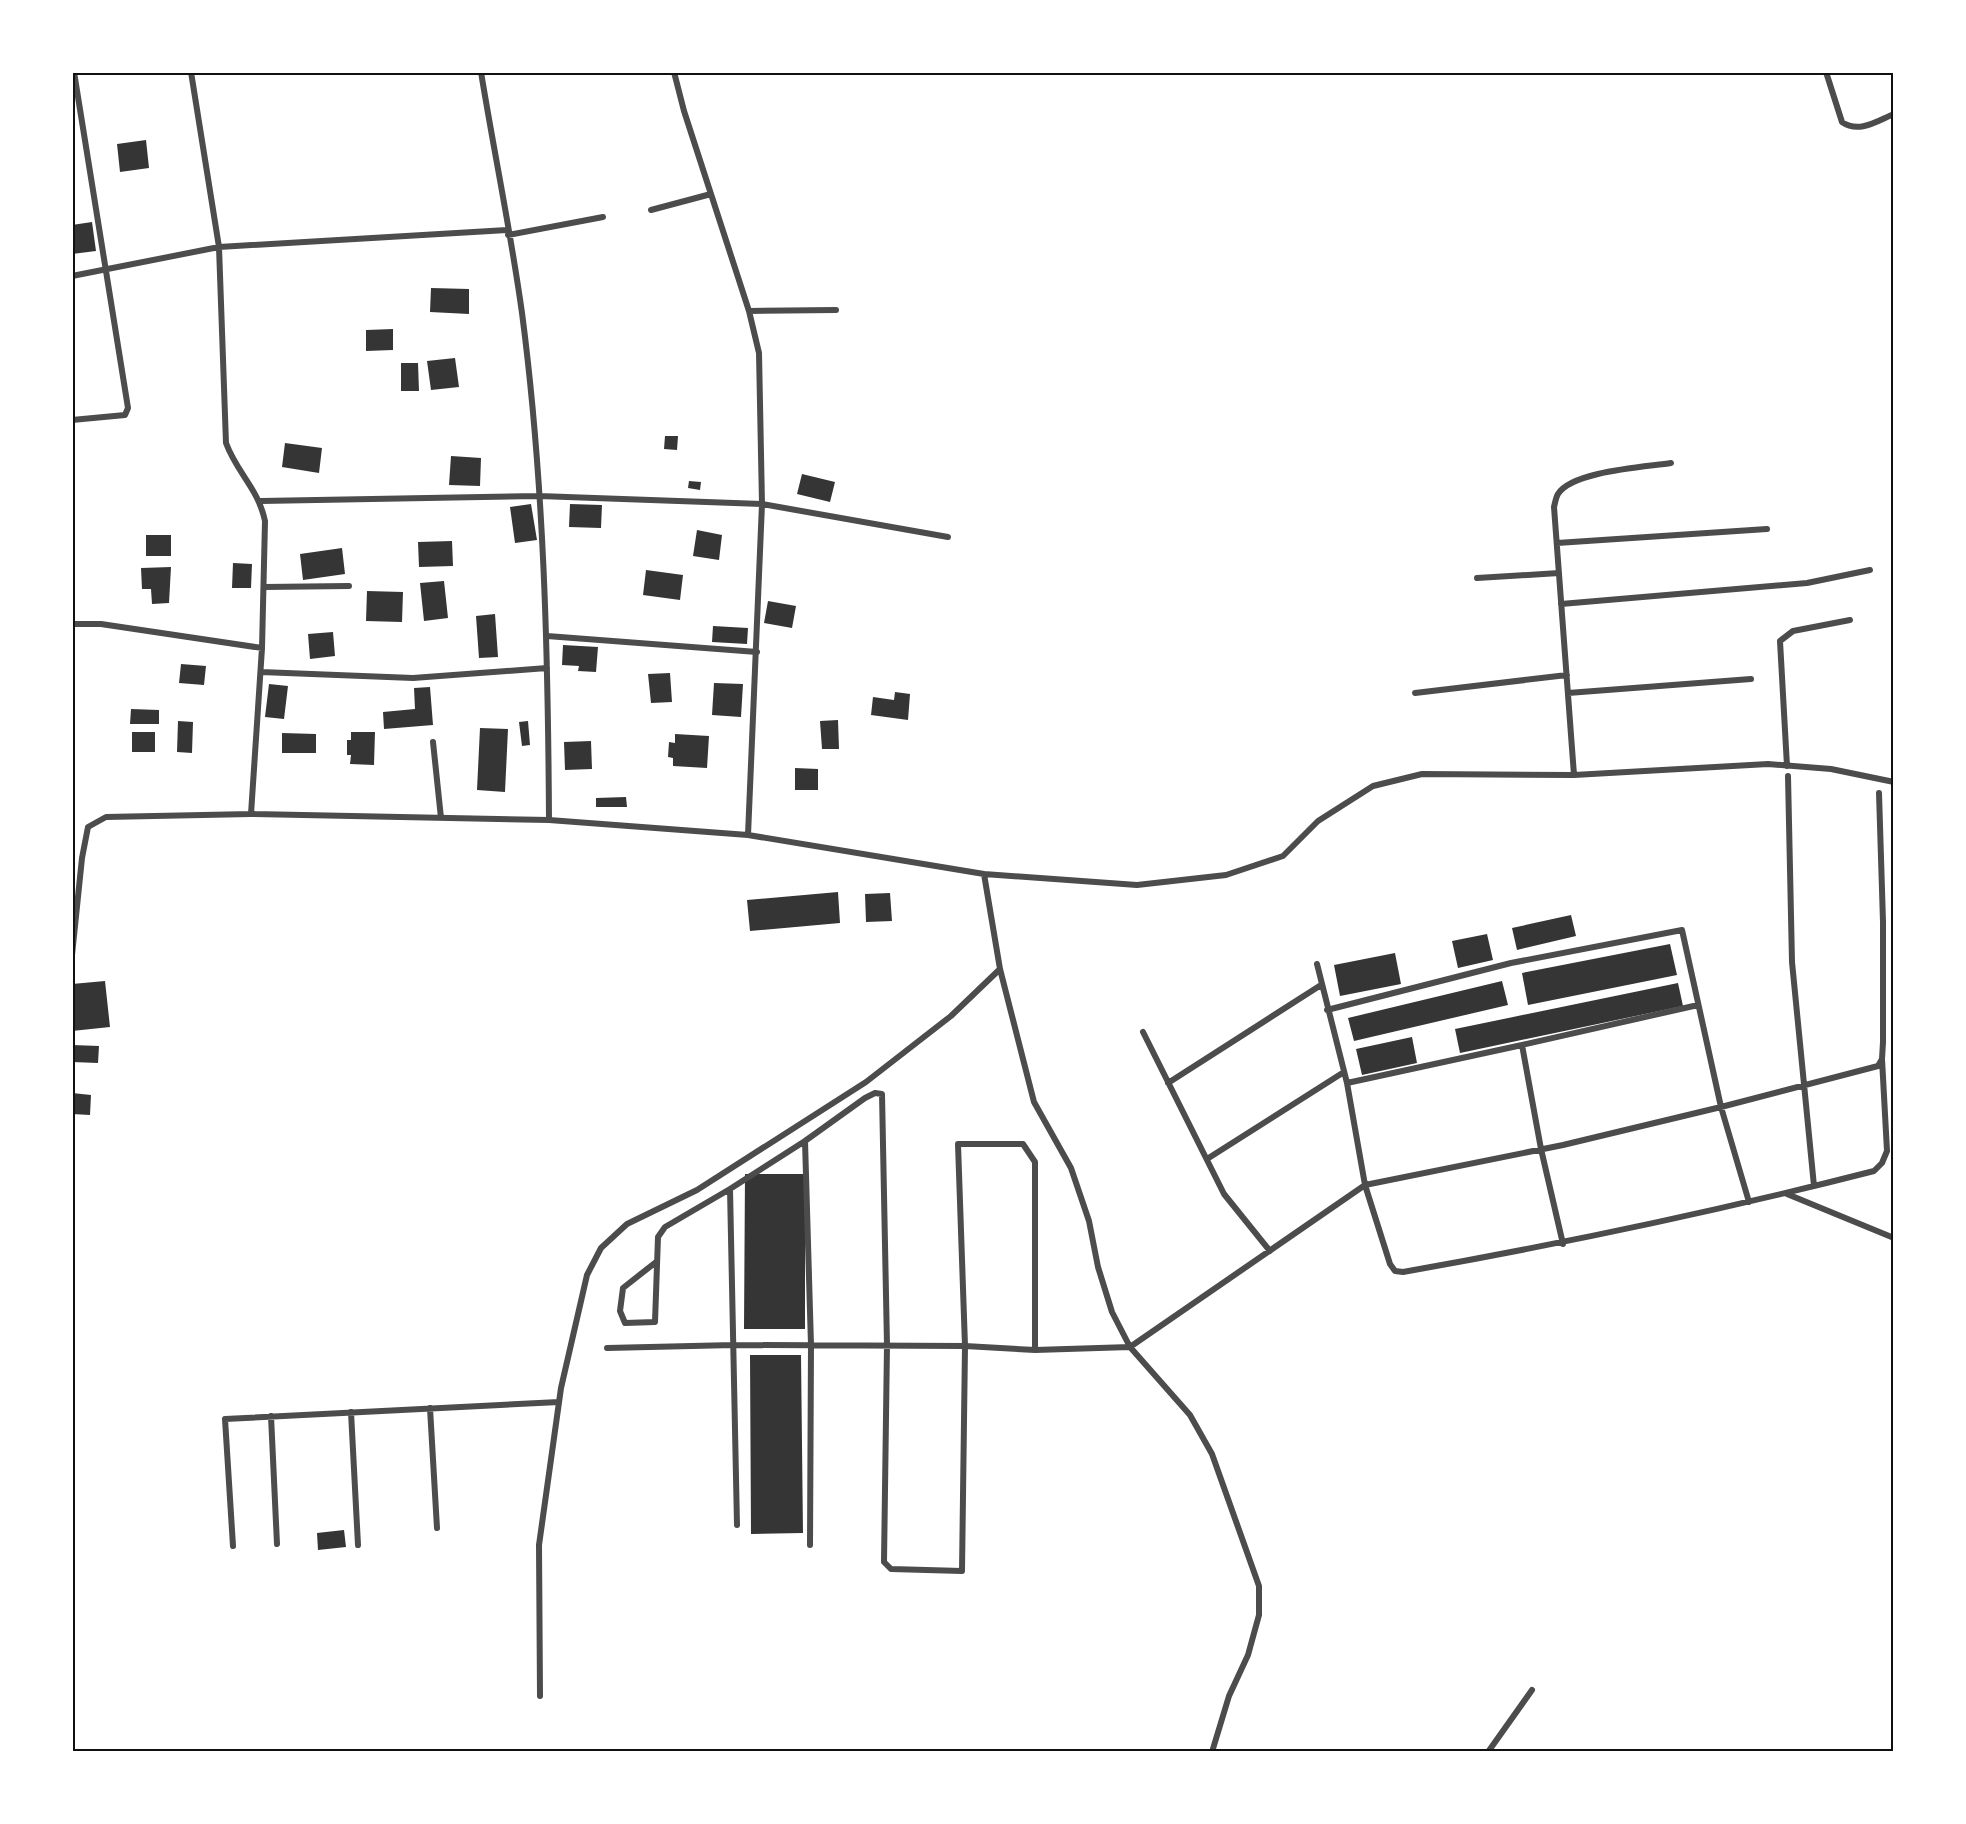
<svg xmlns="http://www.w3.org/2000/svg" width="1966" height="1824" font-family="'Titillium Web',sans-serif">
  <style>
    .building { fill: #353535 }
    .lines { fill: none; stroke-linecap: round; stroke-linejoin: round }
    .minor { stroke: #4c4c4c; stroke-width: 6 }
    .neatline { fill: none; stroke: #111; stroke-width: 2 }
  </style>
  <rect width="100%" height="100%" fill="#fff"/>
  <path class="building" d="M146,140L149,168L120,172L117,144Z
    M92,222L96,251L72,254V225Z
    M431,288L469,289V314L430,312Z
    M393,329V350L366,351V330Z
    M455,358L459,387L431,390L427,361Z
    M401,363H418L419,391H401Z
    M665,436H678L677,450L664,449Z
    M285,443L322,448L319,473L282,467Z
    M451,456L481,458L480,486L449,485Z
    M802,474L835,482L830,502L797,494Z
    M689,481L701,482L700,490L688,488Z
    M531,504L537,540L515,543L510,507Z
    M570,504L602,505L601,528L569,527Z
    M697,530L722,535L719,560L693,556Z
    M146,535H171V556H146Z
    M452,541L453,566L419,567L418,542Z
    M342,548L345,574L303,580L300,554Z
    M233,563L252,564L251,588H232Z
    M171,567L169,603L152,604L151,589H142L141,568Z
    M646,570L683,575L680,600L643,595Z
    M444,581L448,618L424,621L420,583Z
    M367,591L403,592L402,622L366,621Z
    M768,601L796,606L792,628L764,623Z
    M495,614L498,657L479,658L476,616Z
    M713,626L748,628L747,644L712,642Z
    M333,632L335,656L310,659L308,634Z
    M563,645L598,647L596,672L578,671L579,666L562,665Z
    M181,664L206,666L204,685L179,683Z
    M670,673L672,702L651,703L648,674Z
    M714,683L743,684L741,717L712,715Z
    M269,684L288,686L284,719L265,717Z
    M430,687L433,725L384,729L383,712L415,709L414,688Z
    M895,692L910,694L908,720L871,715L873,697L894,700Z
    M131,709L159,710V724H130Z
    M838,720L839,749H822L820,721Z
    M178,721L193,722L192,753L177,752Z
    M528,721L530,745L522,746L519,722Z
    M480,728L508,729L505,792L477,790Z
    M132,732H155V752H132Z
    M351,732H375L374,765L350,764L351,755H347V740H351Z
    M282,733L316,734V753H282Z
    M675,734L709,736L707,768L673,766V758L668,757L669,742L675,743Z
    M591,741L592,769L565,770L564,742Z
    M795,768L818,769V790H795Z
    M626,797L627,807H596V798Z
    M838,892L840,923L750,931L747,900Z
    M890,893L892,921L866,922L865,894Z
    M1571,915L1576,936L1517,950L1512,928Z
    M1487,934L1493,960L1458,968L1452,941Z
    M1670,944L1677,975L1528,1005L1522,973Z
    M1395,953L1401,984L1340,996L1334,965Z
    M105,981L110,1027L72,1031V984Z
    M1502,981L1508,1005L1354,1041L1348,1018Z
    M1678,983L1683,1006L1460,1053L1455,1029Z
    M1412,1037L1417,1063L1362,1075L1356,1049Z
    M72,1045L99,1046L98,1063L72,1062Z
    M72,1093L91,1095L90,1115L72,1114Z
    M745,1174H805V1329H744Z
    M750,1355H801L803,1533L751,1534Z
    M344,1530L346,1547L318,1550L317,1533Z"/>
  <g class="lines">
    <path class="minor" d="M191,72L219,247L226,443C237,473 258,488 265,521L262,648L251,814
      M481,72C494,152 511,233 522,313C544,481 548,650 549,820
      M674,72L684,111L749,311L759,353L762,504L748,835
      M1826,72L1842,122C1859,134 1877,121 1894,114
      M651,210L711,194
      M508,235L603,217
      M72,276L219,247L507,230
      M749,311L836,310
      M72,420L125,415L128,408L74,72
      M261,501L539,496L762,504L948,537
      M1557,543L1767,529
      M1477,578L1559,573
      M264,587L349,586
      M1561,604L1807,583L1870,570
      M72,624H101L262,648
      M547,636L757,652
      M261,672L413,678L547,668
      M1415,693L1567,675
      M1568,693L1751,679
      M433,742L441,818
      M1787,766L1780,641L1793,631L1850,620
      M1574,775L1554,507C1555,503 1556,497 1558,494C1572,471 1646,467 1671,463
      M1788,776L1792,962L1814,1186
      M72,955L82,858L88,827L106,817L251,814L549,820L748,835L984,874
      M1317,964L1347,1083L1365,1185L1390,1264L1395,1271L1403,1272C1561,1244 1718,1211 1874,1171L1882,1163L1887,1151L1882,1059
      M1327,1010L1511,963L1682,930L1721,1107L1749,1202
      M1143,1032L1224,1194L1270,1251
      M1522,1045L1698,1005
      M1168,1083L1321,985
      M1347,1083L1522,1045L1541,1149L1563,1244
      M1207,1159L1344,1072
      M730,1189L805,1141
      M1787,1194L1894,1238
      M656,1262L623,1288L620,1311L625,1323L655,1322L658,1237L665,1227L730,1189L737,1525
      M607,1348L734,1345L965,1346L1035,1350L1130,1347L1365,1185L1563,1145L1721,1107L1878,1066L1882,1059L1883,1042V922L1879,793
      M430,1408L437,1528
      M351,1412L358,1545
      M271,1416L277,1544
      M810,1545L811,1345L805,1141L865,1098L875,1093L882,1094L887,1345L884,1562L891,1569L962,1571L965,1346L958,1144H1023L1035,1162V1350
      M233,1546L225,1419L559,1402
      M540,1696L539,1545L561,1388L587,1275L601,1248L627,1224L697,1190L866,1082L951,1016L1000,969
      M1212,1752L1229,1696L1248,1655L1259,1615V1586L1212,1454L1190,1415L1130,1347L1112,1312L1098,1267L1089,1221L1071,1168L1034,1102L1000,969L984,874L1137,885L1226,875L1283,856L1318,821L1373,786L1422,774L1574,775L1768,764L1831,769L1894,782
      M1488,1752L1532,1690"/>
  </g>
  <rect width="1966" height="1824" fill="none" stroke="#ffffff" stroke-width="147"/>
  <rect x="74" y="74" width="1818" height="1676" class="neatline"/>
</svg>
